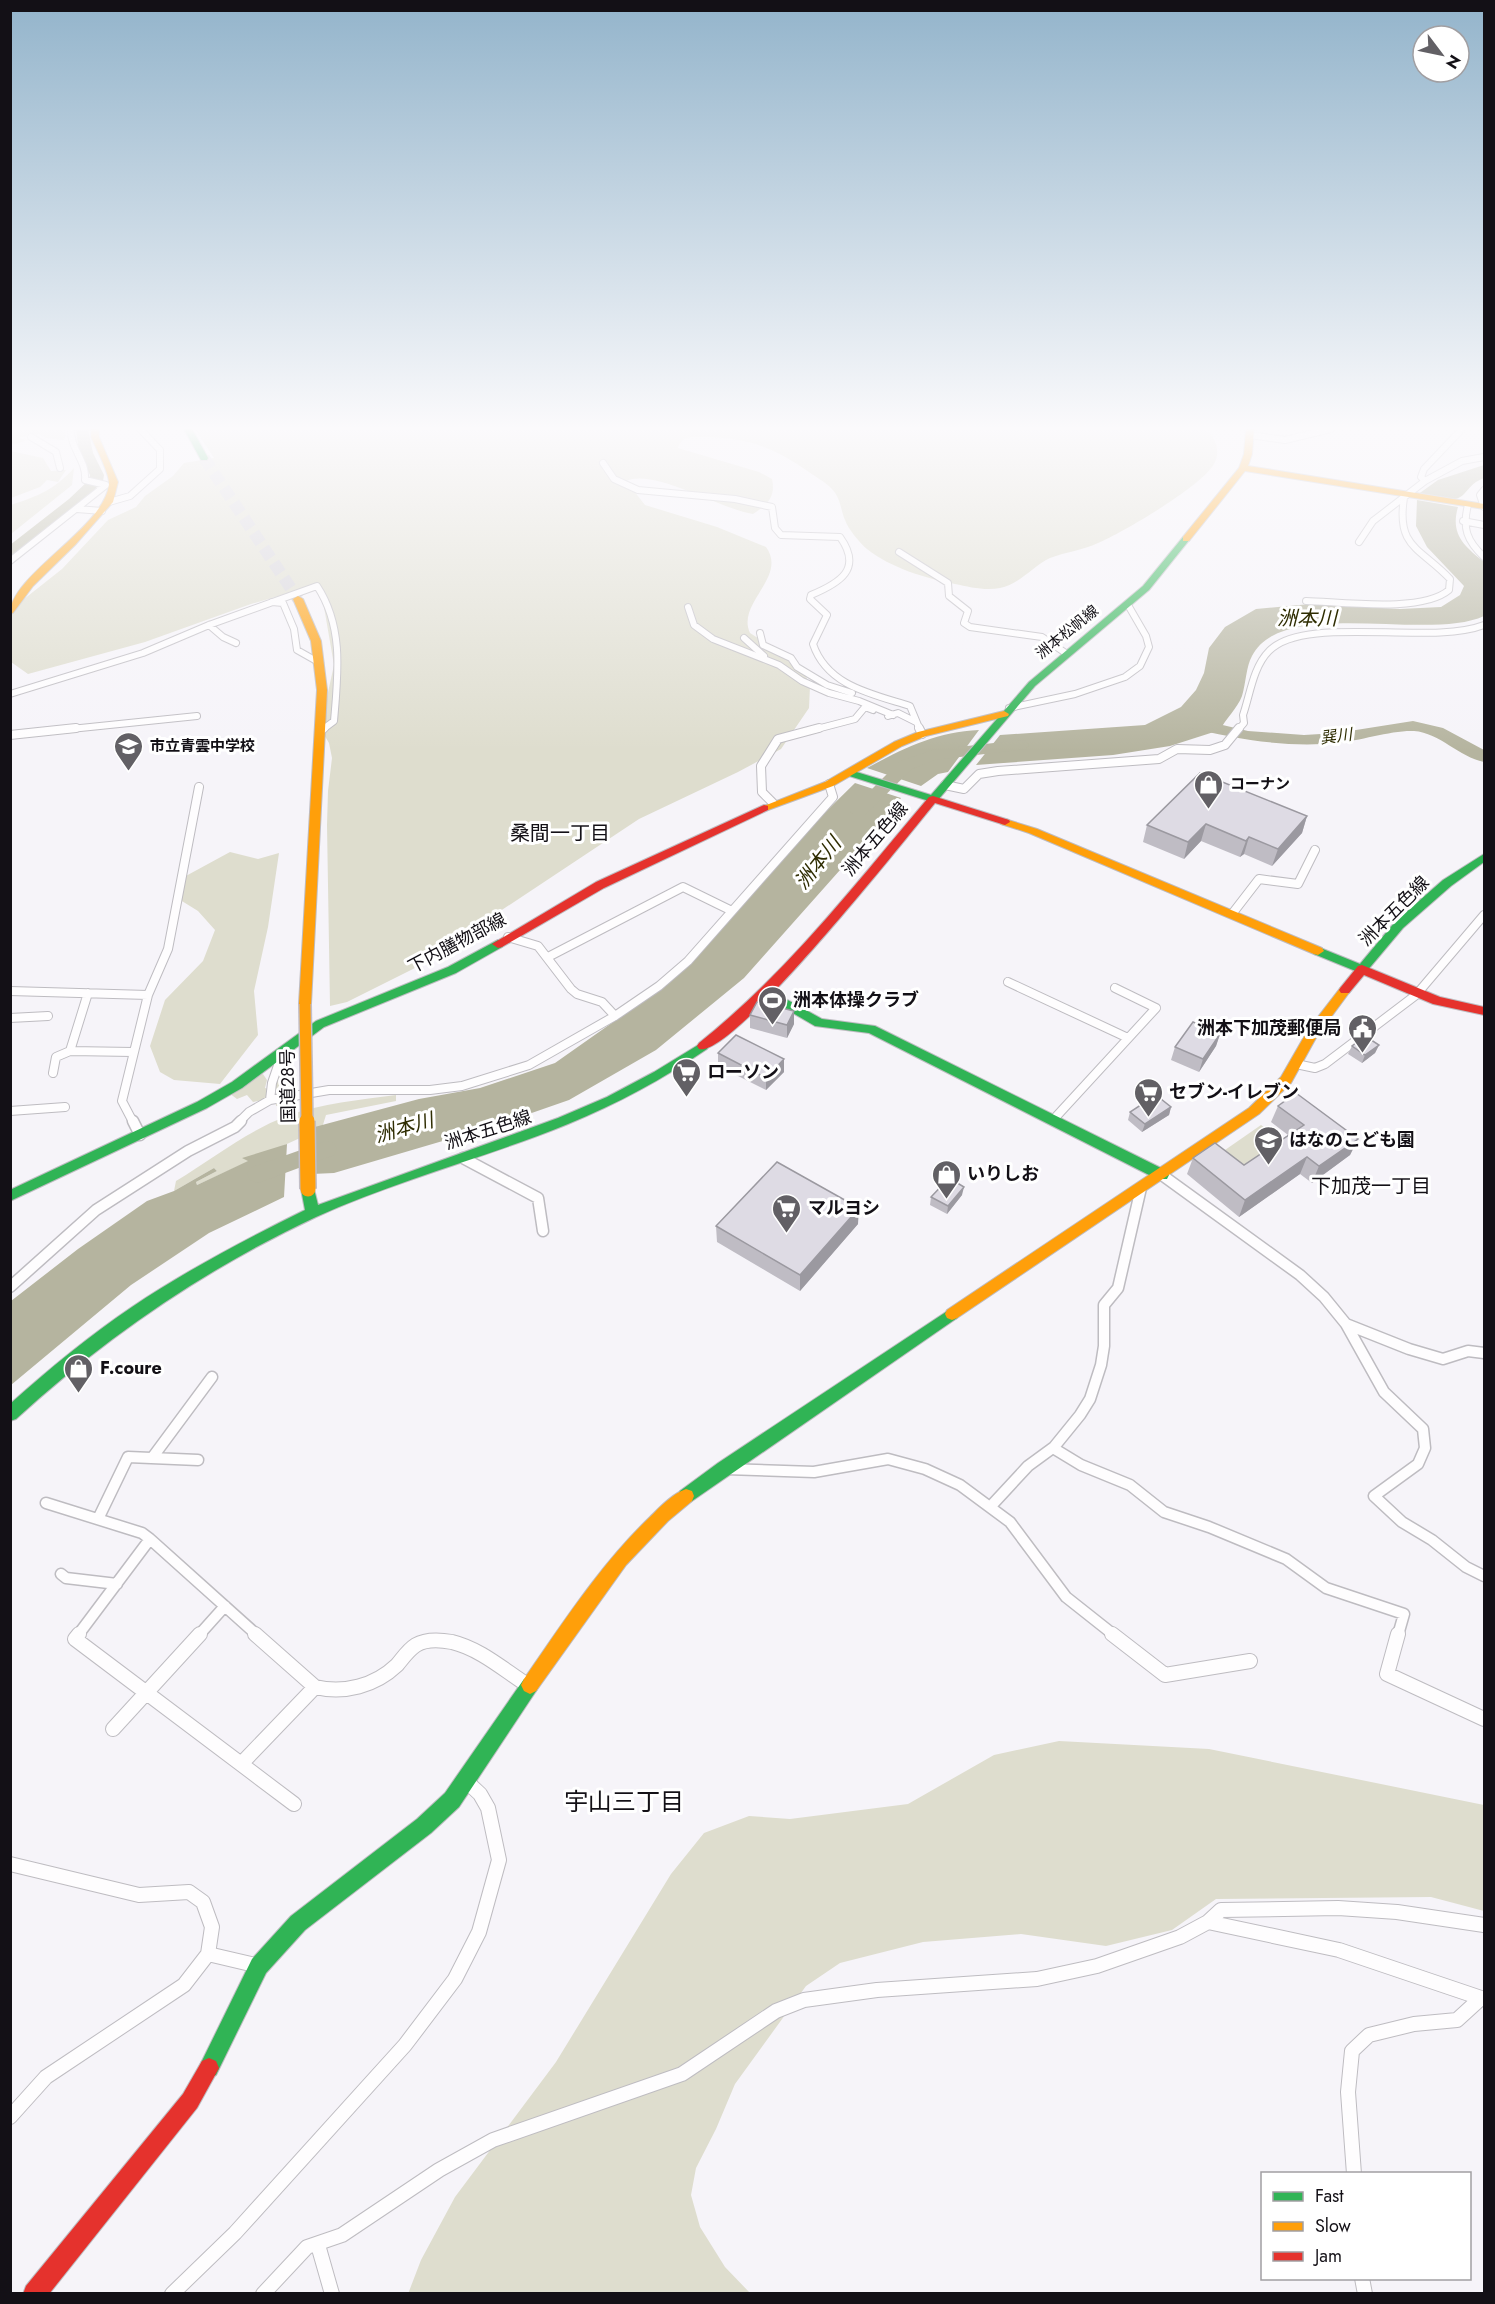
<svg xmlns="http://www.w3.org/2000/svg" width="1495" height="2304" font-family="Jost,'Noto Sans JP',sans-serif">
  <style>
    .green { fill: #deddce }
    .water { fill: #b5b49f }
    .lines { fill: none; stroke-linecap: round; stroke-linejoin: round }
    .river { fill: #b5b49f; fill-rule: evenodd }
    .highway-tunnel { stroke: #d4d2d7; stroke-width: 12; stroke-dasharray: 12 6; stroke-linecap: butt }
    .street-far3-casing { stroke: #bebcc1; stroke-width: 8 }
    .street-far2-casing { stroke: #bebcc1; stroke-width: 10 }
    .street-far1-casing { stroke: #bebcc1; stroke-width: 13 }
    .street-casing { stroke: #bebcc1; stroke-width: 16 }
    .fast-casing { stroke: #bebcc1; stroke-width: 2 }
    .slow-casing { stroke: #bebcc1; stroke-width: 2 }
    .jam-casing { stroke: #bebcc1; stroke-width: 2 }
    .street-far3 { stroke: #fefdfe; stroke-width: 6 }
    .street-far2 { stroke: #fefdfe; stroke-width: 8 }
    .street-far1 { stroke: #fefdfe; stroke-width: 10 }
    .street { stroke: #fefdfe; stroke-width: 14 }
    .fast { fill: #30b455; fill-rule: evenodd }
    .slow { fill: #ff9f0a; fill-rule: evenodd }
    .jam { fill: #e5322d; fill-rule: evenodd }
    .slow-bridge-far1-casing { stroke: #c2bec7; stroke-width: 14; stroke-linecap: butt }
    .slow-bridge-casing { stroke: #c2bec7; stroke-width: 18; stroke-linecap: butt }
    .slow-bridge-far1 { stroke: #ff9f0a; stroke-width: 11 }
    .slow-bridge { stroke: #ff9f0a; stroke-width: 15 }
    .wall { fill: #bfbcc4 }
    .shaded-wall { fill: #9b99a0 }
    .building { fill: #dedbe4; stroke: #9b99a0; stroke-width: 1.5 }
    .labels { text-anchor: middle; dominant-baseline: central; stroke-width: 6; stroke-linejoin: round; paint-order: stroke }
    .far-street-label { font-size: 15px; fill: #131016; stroke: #fff }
    .far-poi-label { font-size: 15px; font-weight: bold; fill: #131016; stroke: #fff; text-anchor: start }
    .far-water-label { font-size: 16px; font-style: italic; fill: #2f2d02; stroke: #fff }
    .street-label { font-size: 18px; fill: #131016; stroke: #fff }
    .poi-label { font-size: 18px; font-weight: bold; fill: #131016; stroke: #fff; text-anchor: start }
    .water-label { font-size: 20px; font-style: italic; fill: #2f2d02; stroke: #fff }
    .neighbourhood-label { font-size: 20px; fill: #131016; stroke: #fff }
    .near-neighbourhood-label { font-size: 24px; fill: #131016; stroke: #fff }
  </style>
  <rect width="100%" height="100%" fill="#f6f4f9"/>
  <path class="green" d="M11,429H64L66,435L64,440L46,438L39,434L17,438L26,440L17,444L11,443Z
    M195,429H1205C1216,437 1221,452 1214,464C1202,486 1122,533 1098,543C1083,550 1066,552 1050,558C1033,566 1020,584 1000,588C986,591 969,587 955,584C925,578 891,568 867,549C860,543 848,529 845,520C840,508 841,498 831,488C825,482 816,477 809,472C773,447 747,437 703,437C692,437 682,435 678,448L759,472L772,479C776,497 767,505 753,514C720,509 654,468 626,481L645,505L717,527L766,547C788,577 736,603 750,633L792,660L805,673L810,687L809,708L781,749L738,772L639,819L413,969L347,1002L330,1006L327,825L328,791L332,758L329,743L323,733V715L334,665L320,584L251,604L145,642L28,674L11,662L10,617L14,607L62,569L108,520L136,507L145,496L173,476L184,463L214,458Z
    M10,451L43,458L51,471L66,470L58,482L47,480L40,487L11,498Z
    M74,468L72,485L11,534V505C38,496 54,490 74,468Z
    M230,852L258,859L279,853L268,927L254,991L258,1035L220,1084L174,1080L160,1072L150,1046L165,1000L203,961L215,930L198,911L177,898L184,877Z
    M293,1073L292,1102L276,1106L275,1076Z
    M263,1074L267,1080L265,1088L272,1090L268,1099L253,1102L247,1095L237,1099L229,1093L252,1077Z
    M396,1095V1101L326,1115L322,1128L197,1185L196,1182L217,1171L214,1168L174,1191L176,1181C212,1159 247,1131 287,1116C322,1103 360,1100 396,1095Z
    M1261,1125L1282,1140L1232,1175L1212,1159Z
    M1059,1741L1209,1749L1484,1805V1911L1431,1897L1216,1899L1172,1930L1106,1946L1021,1934L923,1942L840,1963L806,1986L735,2084L716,2129L696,2168L691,2195L700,2227L725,2267L750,2293L408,2294L421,2260L455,2197L556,2062L671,1874L704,1833L749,1816L790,1819L908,1804L994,1755Z"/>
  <path class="water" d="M1484,465V478C1472,483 1472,486 1463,495C1452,505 1431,497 1417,495L1438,480Z
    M1417,500L1458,507C1450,534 1464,546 1484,562V616C1429,642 1282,596 1252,656C1246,667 1246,683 1242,696C1237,709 1226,718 1220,730L1170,746L1113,755L976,765L1000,735L1145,725L1181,707L1196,690L1204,673L1209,648L1225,627L1256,609L1310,604L1400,609L1441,607L1460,595L1464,586L1427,547L1416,526Z
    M979,730L948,772L938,774L921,786L867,768C904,748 936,732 979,730Z
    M855,783L901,798L880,825L744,978L656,1050L569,1100L497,1125L334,1173L312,1174L311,1128L419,1099L480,1088L555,1063L670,982L702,950L795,842Z
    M287,1144L284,1197L209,1233L131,1285L11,1385V1301L78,1249L147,1201L174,1191L214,1168L217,1171L196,1182L197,1185L248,1161L242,1158Z"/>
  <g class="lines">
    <path class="river" d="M76,429H88L93,453L104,475L103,481L79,505L15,555L10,556V545L69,499L89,480L90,475L79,453Z
      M1193,718L1248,731L1304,735L1337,733L1413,721L1443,728L1484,750V762C1459,757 1440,733 1414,731C1392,730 1359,741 1337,743C1285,748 1236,739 1187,727L1185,723L1187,719Z
      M1020,740L1026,741L1029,745L1026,749L935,760L912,769L865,815H853L850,811L900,761L932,750Z
      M326,1141L334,1143L337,1149L334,1155L258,1183L250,1180L247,1174L250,1168Z"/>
    <path class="highway-tunnel" d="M204,458L298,599"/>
    <defs>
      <path id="street-far3" d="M1250,435L1285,440L1331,429
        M31,437L56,452L60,468
        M603,463L614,479L638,490L735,499L772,507L775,528L781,535L840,537C863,569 840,583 811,595L810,599L827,615L813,644C827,686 872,694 910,706L920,730
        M1425,481L1462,461L1484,457
        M1484,490L1480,495L1484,507
        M109,502L130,496L160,469V450L140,429
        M1468,505C1462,528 1467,541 1484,557
        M77,509L102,511
        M1463,521L1484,525
        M1359,542L1373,521L1425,481L1421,477L1424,469L1462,429
        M899,552L948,583L949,596L968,611L964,623L970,627L1042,637L1067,654
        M10,561L106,485L85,480C87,461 70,449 71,429
        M1306,601C1342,602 1422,613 1449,590L1450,579C1421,548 1396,548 1404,498
        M272,602L283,603L294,629L297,650L320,663
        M688,607L694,625L713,639L779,665L802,681L829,693L859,701L893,715
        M209,625L223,637L236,643
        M760,633L763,645L791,658L797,667L827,685L852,693
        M744,638L764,656
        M10,694L143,653L209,625L317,586C344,627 338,674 334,721L322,730
        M1009,708L1075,694L1125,677L1140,666L1149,647L1146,636L1128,605
        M888,716L898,713L916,722
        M61,730L197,716
        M813,730L855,719L865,707L873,710
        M1238,730L1244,723L1243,715C1250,695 1253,667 1269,651C1304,614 1430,646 1484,625"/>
      <path id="street-far2" d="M919,728L922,734
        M320,731L324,728
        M10,735L76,728
        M945,785L964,789L979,774L998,771L1159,759L1177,749L1210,750L1225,745L1239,728
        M773,803L762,792L761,766L778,739L819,728
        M1232,914L1259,879L1298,884L1315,850
        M508,937L538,946L571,989L577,994L602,1002L615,1016
        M548,957L683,887L732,911
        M1008,982L1128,1038
        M10,991L148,995
        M10,1018L48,1016
        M70,1051L133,1052
        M1296,1064L1315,1068L1325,1064L1416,995L1484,915
        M53,1073L56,1057L70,1051L88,993
        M270,1100L272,1083L283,1051
        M10,1111L65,1107
        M1053,1120L1156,1008L1115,988
        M133,1122L122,1101L148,995L168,949L199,787
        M239,1122L249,1112L270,1100L329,1090H430L462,1086L529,1065L615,1016L659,986L688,961L833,797L829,784"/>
      <path id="street-far1" d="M133,1121L140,1135
        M463,1158L538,1198L543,1231
        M1162,1175L1300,1275L1324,1297L1346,1324L1384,1392L1423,1429L1425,1448L1418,1464L1374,1496L1402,1522L1432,1540L1466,1567L1484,1576
        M10,1287L96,1210L188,1151L235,1127L241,1121
        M1346,1324L1409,1349L1443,1359L1468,1351L1484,1353
        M1053,1448L1081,1465L1130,1485L1164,1512L1209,1527L1286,1559L1326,1588L1404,1614L1398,1635
        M152,1458L212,1377
        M726,1469L814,1472L888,1459L925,1469L960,1485L1010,1522L1066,1597L1114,1635
        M46,1503L142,1533L150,1539
        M991,1506L1028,1466L1054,1447L1080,1415L1090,1399L1101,1365L1104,1346V1305L1118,1288L1141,1188
        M98,1519L128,1457L198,1460
        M61,1574L66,1578L117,1584
        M78,1635L150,1539L257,1635
        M199,1635L225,1606"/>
      <path id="street" d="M79,1634L75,1639L294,1804
        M255,1634L315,1687C344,1694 375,1686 397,1665C403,1658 408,1650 416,1645C426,1639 441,1640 452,1642C481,1649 505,1671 529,1686
        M1112,1634L1165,1675L1250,1661
        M1398,1634L1387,1674L1484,1719
        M113,1729L200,1634
        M242,1763L315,1687
        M10,1864L139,1895L189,1892L203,1902L212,1927L208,1954L184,1985L46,2077L10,2117
        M1208,1922L1339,1950L1484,1999
        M208,1954L259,1966
        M1354,2174L1348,2092L1352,2051L1369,2035L1414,2024L1457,2020L1480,1999
        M318,2245L332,2294
        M1362,2278L1365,2294
        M172,2294L235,2233L405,2045L455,1979L479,1932L499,1860L488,1808L480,1794L466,1781
        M263,2294L307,2247L342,2235L439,2170L493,2140L682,2074L776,2011L804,2000L877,1990L1037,1979L1097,1966L1180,1937L1208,1922L1221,1910L1338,1908L1397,1912L1484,1925"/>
      <path id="fast" d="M184,429H192L208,458L207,460H201Z
        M1183,537L1190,539L1149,590L1035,686L937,801H929L846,775V771L850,770L931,795L1029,682L1143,586Z
        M1484,854V862L1451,886L1403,928L1366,972H1358L1314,954L1312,951L1318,947L1360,964L1395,922L1443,880Z
        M498,940L502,941L504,944L502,947L456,973L324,1027L242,1088L207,1108L10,1201V1190L197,1102L232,1082L316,1021L448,967Z
        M766,988L822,1019L875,1026L1167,1171L1169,1175L1167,1179H1157L869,1033L815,1026L762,995L760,992L762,989Z
        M703,1042L709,1046L707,1049C663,1079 617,1104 568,1124C485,1158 397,1180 316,1217C205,1269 106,1337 16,1419L10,1421V1404C49,1369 89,1336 132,1307C187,1270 246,1239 305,1210L301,1189L303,1185H313L318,1205L558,1118L607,1097L654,1072Z
        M952,1308L957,1310L959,1314L957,1318L692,1501L686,1503L680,1501L678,1496L680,1491L718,1463Z
        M530,1676L536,1679L539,1685L536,1691L459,1807L431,1833L305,1930L266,1973L216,2075L209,2078L202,2075L199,2068L202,2061L252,1959L291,1916L417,1819L445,1793L524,1679Z"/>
      <path id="slow" d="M91,429H99V437L118,482L113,502L75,545L33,586L13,613L10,614C10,575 105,528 109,484C110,474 96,448 91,437Z
        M1246,429H1254L1252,454L1248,466L1484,504V509L1245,471L1189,541H1183V537L1239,468L1244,454Z
        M298,596L303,599L321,641L327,690L311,1004L305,1008L299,1004L317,690L311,641L293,599Z
        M1004,711L1009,714L1008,716L926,736L902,746L833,786L768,810H760L759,808L825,782L894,742L918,732Z
        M1005,819L1037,829L1322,948L1324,951L1318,955L1314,954L1029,833L1001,824L1000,822Z
        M1345,986L1351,990L1317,1036L1291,1083L1259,1114L957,1318L952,1320L947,1318L945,1314L947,1310L1249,1108L1281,1077L1308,1030L1341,987Z
        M686,1489L692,1491L694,1496L692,1501L668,1521L626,1565L536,1691L530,1694L524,1691L521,1685L524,1679C563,1623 600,1565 650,1517C660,1507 672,1494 686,1489Z"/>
      <path id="jam" d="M933,796L1009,820L1010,822L1005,825L935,803C907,837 732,1059 699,1049L697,1046L699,1043C788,972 856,883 929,797Z
        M764,805L768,806V810L604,888L502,947L498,948L492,944L596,882Z
        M1362,965L1440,997L1484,1007V1015L1433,1004L1364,975L1349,993H1341L1339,990L1341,987L1358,966Z
        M209,2058L216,2061L219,2068L197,2108L49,2294H23L26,2286L183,2094L202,2061Z"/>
    </defs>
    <use href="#street-far3" class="street-far3-casing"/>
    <use href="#street-far2" class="street-far2-casing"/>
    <use href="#street-far1" class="street-far1-casing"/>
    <use href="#street" class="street-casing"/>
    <use href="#fast" class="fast-casing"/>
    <use href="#slow" class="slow-casing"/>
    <use href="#jam" class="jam-casing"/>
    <use href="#street-far3" class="street-far3"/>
    <use href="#street-far2" class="street-far2"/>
    <use href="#street-far1" class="street-far1"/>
    <use href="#street" class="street"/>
    <use href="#fast" class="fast"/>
    <use href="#slow" class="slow"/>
    <use href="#jam" class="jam"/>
    <defs>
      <path id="slow-bridge-far1" d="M305,1004L307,1122"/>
      <path id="slow-bridge" d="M307,1121L308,1189"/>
    </defs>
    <use href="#slow-bridge-far1" class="slow-bridge-far1-casing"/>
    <use href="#slow-bridge" class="slow-bridge-casing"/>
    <use href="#slow-bridge-far1" class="slow-bridge-far1"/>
    <use href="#slow-bridge" class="slow-bridge"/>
  </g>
  <path class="wall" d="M1307,816L1302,833L1272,866L1244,854L1240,857L1201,841L1184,859L1143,842L1147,825Z
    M794,1011V1024L787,1038L750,1028V1015Z
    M1220,1034L1216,1046L1199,1072L1171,1060L1175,1047Z
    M1379,1045L1375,1053L1362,1063L1348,1054L1352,1046Z
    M718,1053L784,1072L766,1090L718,1066Z
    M1278,1106L1358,1139L1350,1155L1312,1183L1300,1174L1239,1217L1187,1174L1193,1158L1244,1165L1288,1135L1271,1122Z
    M1171,1107L1169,1115L1142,1132L1128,1120L1130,1112Z
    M962,1195L947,1214L930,1205L931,1197Z
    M858,1224L800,1291L717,1242L716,1226Z"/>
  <path class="shaded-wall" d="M1307,816L1302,833L1272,866L1278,849Z
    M1206,824L1201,841L1184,859L1188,842Z
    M1249,837L1244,854L1240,857L1246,841Z
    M794,1011V1024L787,1038V1025Z
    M1220,1034L1216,1046L1199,1072L1203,1059Z
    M1379,1045L1375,1053L1362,1063L1365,1055Z
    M784,1059V1072L766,1090V1078Z
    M1171,1107L1169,1115L1142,1132L1145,1124Z
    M1358,1139L1350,1155L1312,1183L1319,1166Z
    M1307,1157L1300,1174L1239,1217L1245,1200Z
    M964,1187L962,1195L947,1214L948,1206Z
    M859,1208L858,1224L800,1291V1275Z"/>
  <path class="building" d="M1200,773L1307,816L1278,849L1249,837L1246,841L1206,824L1188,842L1147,825Z
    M757,1002L794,1011L787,1025L750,1015Z
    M1193,1022L1220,1034L1203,1059L1175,1047Z
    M736,1035L784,1059L766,1078L718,1053Z
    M1365,1036L1379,1045L1365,1055L1352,1046Z
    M1296,1093L1358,1139L1319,1166L1307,1157L1245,1200L1193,1158L1215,1143L1244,1165L1304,1125L1278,1106Z
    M1156,1095L1171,1107L1145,1124L1130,1112Z
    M777,1162L859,1208L800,1275L716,1226Z
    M949,1178L964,1187L948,1206L931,1197Z"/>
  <linearGradient id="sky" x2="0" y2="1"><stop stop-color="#93b4cb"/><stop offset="0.57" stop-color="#fbfafc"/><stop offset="1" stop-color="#fbfafc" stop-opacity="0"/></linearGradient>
  <rect width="1495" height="751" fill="url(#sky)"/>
  <defs>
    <symbol id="school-pin" viewBox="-11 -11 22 30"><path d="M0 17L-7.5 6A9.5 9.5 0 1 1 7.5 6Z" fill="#626065" stroke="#fff"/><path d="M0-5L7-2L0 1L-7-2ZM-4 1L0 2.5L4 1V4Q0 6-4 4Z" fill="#fff"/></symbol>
    <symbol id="shop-pin" viewBox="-11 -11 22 30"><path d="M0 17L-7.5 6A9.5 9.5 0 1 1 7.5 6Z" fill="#626065" stroke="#fff"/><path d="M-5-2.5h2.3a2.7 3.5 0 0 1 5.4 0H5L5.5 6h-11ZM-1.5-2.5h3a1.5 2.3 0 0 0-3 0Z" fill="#fff"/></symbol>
    <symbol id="stadium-pin" viewBox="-11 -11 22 30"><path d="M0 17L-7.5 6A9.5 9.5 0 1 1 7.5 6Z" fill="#626065" stroke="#fff"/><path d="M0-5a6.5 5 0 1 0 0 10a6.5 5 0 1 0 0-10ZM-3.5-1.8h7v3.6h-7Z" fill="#fff"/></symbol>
    <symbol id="civic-pin" viewBox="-11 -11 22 30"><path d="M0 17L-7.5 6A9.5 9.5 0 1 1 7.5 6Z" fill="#626065" stroke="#fff"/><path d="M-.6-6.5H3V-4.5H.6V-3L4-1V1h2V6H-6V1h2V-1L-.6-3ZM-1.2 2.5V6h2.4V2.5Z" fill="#fff"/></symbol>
    <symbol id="supermarket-pin" viewBox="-11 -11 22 30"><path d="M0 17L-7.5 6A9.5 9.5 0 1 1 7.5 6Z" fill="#626065" stroke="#fff"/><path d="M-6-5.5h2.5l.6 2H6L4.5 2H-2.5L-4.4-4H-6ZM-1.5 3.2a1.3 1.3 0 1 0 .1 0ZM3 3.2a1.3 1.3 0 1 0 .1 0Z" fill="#fff"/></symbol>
  </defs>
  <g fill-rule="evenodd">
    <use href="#school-pin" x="112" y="730" width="33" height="45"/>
    <use href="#shop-pin" x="1192" y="768" width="33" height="45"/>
    <use href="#stadium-pin" x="756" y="984" width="33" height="45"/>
    <use href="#civic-pin" x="1346" y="1012" width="33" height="45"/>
    <use href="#supermarket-pin" x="670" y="1056" width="33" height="45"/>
    <use href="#supermarket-pin" x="1132" y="1076" width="33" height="45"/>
    <use href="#school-pin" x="1252" y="1124" width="33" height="45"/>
    <use href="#shop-pin" x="930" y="1158" width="33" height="45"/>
    <use href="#supermarket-pin" x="770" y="1192" width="33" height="45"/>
    <use href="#shop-pin" x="62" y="1352" width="33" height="45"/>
  </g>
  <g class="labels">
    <g class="far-street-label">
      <text transform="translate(1067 632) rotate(-39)">洲本松帆線</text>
    </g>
    <g class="far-poi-label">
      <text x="150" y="746">市立青雲中学校</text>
      <text x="1230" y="784">コーナン</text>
    </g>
    <g class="far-water-label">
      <text transform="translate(1336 736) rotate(-7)">巽川</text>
    </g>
    <g class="street-label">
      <text transform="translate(875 839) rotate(-50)">洲本五色線</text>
      <text transform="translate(1394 911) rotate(-45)">洲本五色線</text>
      <text transform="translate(457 943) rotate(-28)">下内膳物部線</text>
      <text transform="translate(288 1086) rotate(-91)">国道28号</text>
      <text transform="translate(488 1130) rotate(-18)">洲本五色線</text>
    </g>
    <g class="poi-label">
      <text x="793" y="1000">洲本体操クラブ</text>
      <text x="1341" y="1028" text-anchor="end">洲本下加茂郵便局</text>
      <text x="707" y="1072">ローソン</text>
      <text x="1169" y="1092">セブン-イレブン</text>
      <text x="1289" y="1140">はなのこども園</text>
      <text x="967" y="1174">いりしお</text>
      <text x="808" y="1208">マルヨシ</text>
      <text x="100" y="1368">F.coure</text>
    </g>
    <g class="water-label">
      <text x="1307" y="618">洲本川</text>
      <text transform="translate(818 863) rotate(-51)">洲本川</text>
      <text transform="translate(404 1128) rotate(-16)">洲本川</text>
    </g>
    <g class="neighbourhood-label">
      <text x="560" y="833">桑間一丁目</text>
      <text x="1371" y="1186">下加茂一丁目</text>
    </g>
    <g class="near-neighbourhood-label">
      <text x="624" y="1801">宇山三丁目</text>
    </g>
  </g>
  <rect width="1495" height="2304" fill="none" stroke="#131016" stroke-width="24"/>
  <rect x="1261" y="2172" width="210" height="108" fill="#ffffff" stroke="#a19fa2" stroke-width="1.5"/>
  <rect x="1273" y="2192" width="30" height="9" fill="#30b455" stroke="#a19fa2" stroke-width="1.5"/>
  <text x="1315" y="2202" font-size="18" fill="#131016">Fast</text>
  <rect x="1273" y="2222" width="30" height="9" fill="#ff9f0a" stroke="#a19fa2" stroke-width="1.5"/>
  <text x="1315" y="2232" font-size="18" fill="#131016">Slow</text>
  <rect x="1273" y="2252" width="30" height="9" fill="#e5322d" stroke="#a19fa2" stroke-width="1.5"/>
  <text x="1315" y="2262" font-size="18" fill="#131016">Jam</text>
  <g transform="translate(1441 54) rotate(122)"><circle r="28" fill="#ffffff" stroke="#a19fa2" stroke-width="1.5"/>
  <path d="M0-4.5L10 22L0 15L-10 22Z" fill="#626065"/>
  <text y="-9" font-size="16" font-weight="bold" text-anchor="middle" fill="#131016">N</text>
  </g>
</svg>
